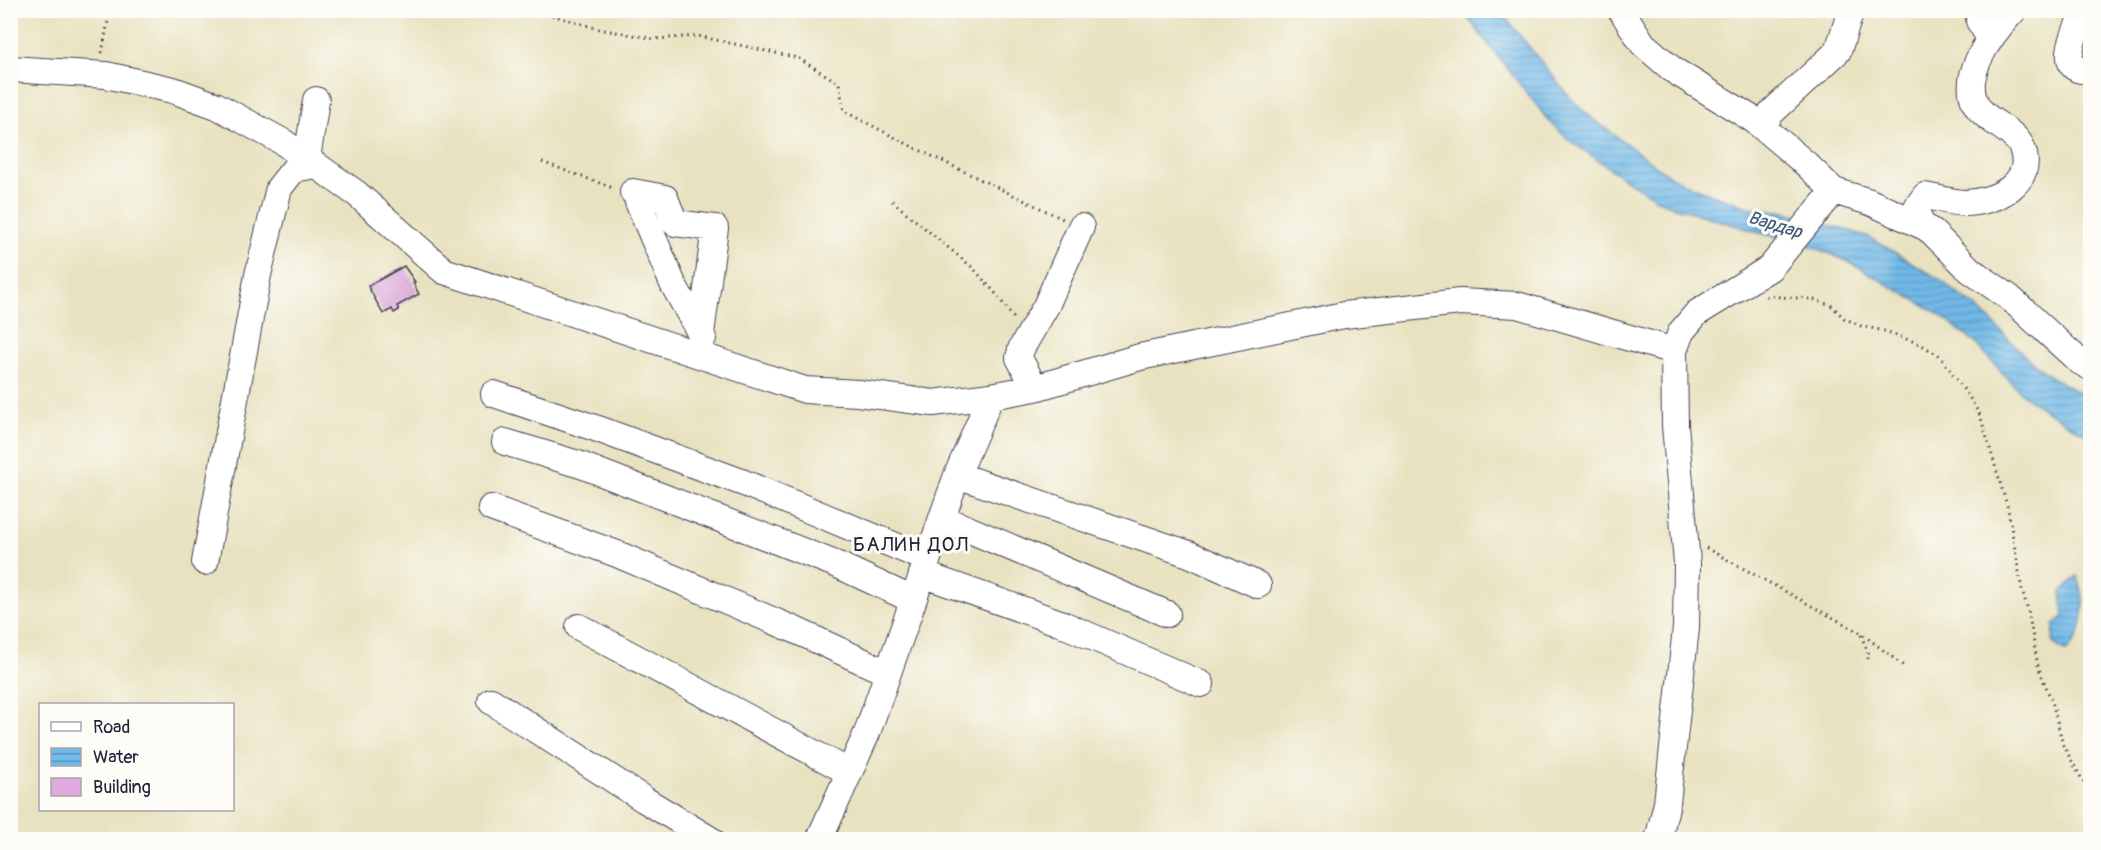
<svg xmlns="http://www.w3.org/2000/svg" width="2101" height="850" font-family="Pangolin,sans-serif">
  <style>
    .water { fill: url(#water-rules); stroke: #4a6e92; stroke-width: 1.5 }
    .building { fill: url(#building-back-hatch) }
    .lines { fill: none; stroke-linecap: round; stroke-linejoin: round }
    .minor-casing { stroke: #403f4f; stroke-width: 28 }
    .path { stroke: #403f4f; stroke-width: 3; stroke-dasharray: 1.5 4.5; stroke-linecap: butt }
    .minor { stroke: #fff; stroke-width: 26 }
    .labels { text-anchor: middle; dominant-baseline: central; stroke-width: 6; stroke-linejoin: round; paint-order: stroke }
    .water-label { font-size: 18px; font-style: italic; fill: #3e5778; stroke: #fdfcf7 }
    .quarter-label { font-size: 20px; letter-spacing: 1.5px; fill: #22223b; stroke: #fdfcf7 }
  </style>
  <defs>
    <pattern id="water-rules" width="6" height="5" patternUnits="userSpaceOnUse" patternTransform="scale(1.5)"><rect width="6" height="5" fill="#71b9e9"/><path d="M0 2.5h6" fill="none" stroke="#5c96be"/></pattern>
    <pattern id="building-back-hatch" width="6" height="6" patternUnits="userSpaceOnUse" patternTransform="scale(1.5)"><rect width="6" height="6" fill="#e0aade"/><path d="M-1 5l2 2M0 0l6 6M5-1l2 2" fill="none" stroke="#c092bf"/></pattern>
  </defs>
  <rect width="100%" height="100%" fill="#fdfcf7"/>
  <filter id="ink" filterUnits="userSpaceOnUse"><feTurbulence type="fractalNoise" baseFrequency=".0167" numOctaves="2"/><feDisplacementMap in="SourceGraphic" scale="12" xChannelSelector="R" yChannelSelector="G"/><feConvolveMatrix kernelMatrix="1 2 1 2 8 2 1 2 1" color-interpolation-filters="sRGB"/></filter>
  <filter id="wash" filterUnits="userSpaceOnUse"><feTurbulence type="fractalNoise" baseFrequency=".008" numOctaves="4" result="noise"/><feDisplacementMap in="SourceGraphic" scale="24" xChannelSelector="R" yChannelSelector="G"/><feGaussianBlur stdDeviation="1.35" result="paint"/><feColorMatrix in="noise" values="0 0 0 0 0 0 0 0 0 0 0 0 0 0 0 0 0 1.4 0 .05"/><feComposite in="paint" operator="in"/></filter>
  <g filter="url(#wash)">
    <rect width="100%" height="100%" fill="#e8e2c0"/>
    <path class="water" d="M1462,11H1500L1573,101L1594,120L1669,175L1693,187L1747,207L1786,212L1869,237L1936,277L1981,311L2027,358L2053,378L2090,399V437L2040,407L2022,394L1974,342L1936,312L1849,262L1824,251L1798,242L1760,233L1672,206L1653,197L1622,177L1569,140L1548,120Z
      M2077,576C2087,598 2086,636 2066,652L2053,643L2054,625L2064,616L2061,592Z"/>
    <g id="blocks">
      <path class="building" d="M404,266L415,282L413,283L419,294L397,306L399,310L394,313L392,309L383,314L368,286Z"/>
    </g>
  </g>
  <g filter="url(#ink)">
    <use href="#blocks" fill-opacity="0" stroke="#403f4f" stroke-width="1.5"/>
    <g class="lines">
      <defs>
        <path id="minor" d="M1621,10L1643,44L1673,70L1754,120L1806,164L1834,191L1870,202L1925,227L1932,232L1970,270L2010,298L2079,361L2090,367
          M1980,10L1979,21L1990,38
          M2085,10C2078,26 2052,75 2090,70
          M10,69L106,75L173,90L217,106L283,142L357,194L444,271L805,390L858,393L933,403L991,396L1035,388L1140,357L1344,315L1460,302L1517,305L1674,351L1681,332L1697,313L1770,268L1834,191
          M1762,126L1771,113L1838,51L1851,10
          M307,159L316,100
          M633,192L665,198L675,223L715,228L701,334
          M638,202L673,284L703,338
          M1920,225L1917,207L1925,196C1938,198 1953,203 1966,203C1995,202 2036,183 2022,148C2016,133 1996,125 1984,114C1951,85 1992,33 2014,10
          M1035,388L1019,358L1021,349L1046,306L1081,227
          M494,394L598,429L744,483L927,559
          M505,442L581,465L666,498L838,565L913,600
          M957,475L1189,554L1258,585
          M491,508L617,554L795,630L888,673
          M942,518L1167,614
          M205,562L258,275L279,188L294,169L316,165
          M922,574L1060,623L1201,684
          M579,627L849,772
          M491,701L645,800L711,840
          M819,840L867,733L957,475L991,396
          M1658,840L1667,803L1686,628L1687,563L1675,425L1674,351"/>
      </defs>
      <use href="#minor" class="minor-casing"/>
      <path class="path" d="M535,10L599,29L655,39L698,36L798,58L839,83L844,111L913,147L1063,219
        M102,53L110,10
        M542,162L613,188
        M892,201L973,268L997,295L1015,320
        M1766,296L1813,299L1832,306L1844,318L1861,326L1885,331L1920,344L1940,356L1969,397L1980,415L2008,509L2022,590L2028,610L2038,666L2053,705L2063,745L2088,790
        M1706,548L1861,633L1905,667
        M1861,635L1868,653V659"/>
      <use href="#minor" class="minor"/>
    </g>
  </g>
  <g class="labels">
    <g class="water-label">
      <text transform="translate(1775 225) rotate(17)">Вардар</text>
    </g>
    <g class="quarter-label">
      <text x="911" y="544">БАЛИН ДОЛ</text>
    </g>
  </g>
  <rect width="2101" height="850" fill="none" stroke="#fdfcf7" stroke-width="36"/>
  <rect x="39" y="703" width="195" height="108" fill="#fdfcf7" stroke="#a5a5ac" stroke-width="1.5"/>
  <rect x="51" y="722" width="30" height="9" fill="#ffffff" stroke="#a5a5ac" stroke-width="1.5"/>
  <text x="93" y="733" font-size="18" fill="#22223b">Road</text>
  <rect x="51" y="748" width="30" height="18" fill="url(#water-rules)" stroke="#a5a5ac" stroke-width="1.5"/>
  <text x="93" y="763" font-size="18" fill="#22223b">Water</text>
  <rect x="51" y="778" width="30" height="18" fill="#e0aade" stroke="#a5a5ac" stroke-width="1.5"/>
  <text x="93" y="793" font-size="18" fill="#22223b">Building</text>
</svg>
